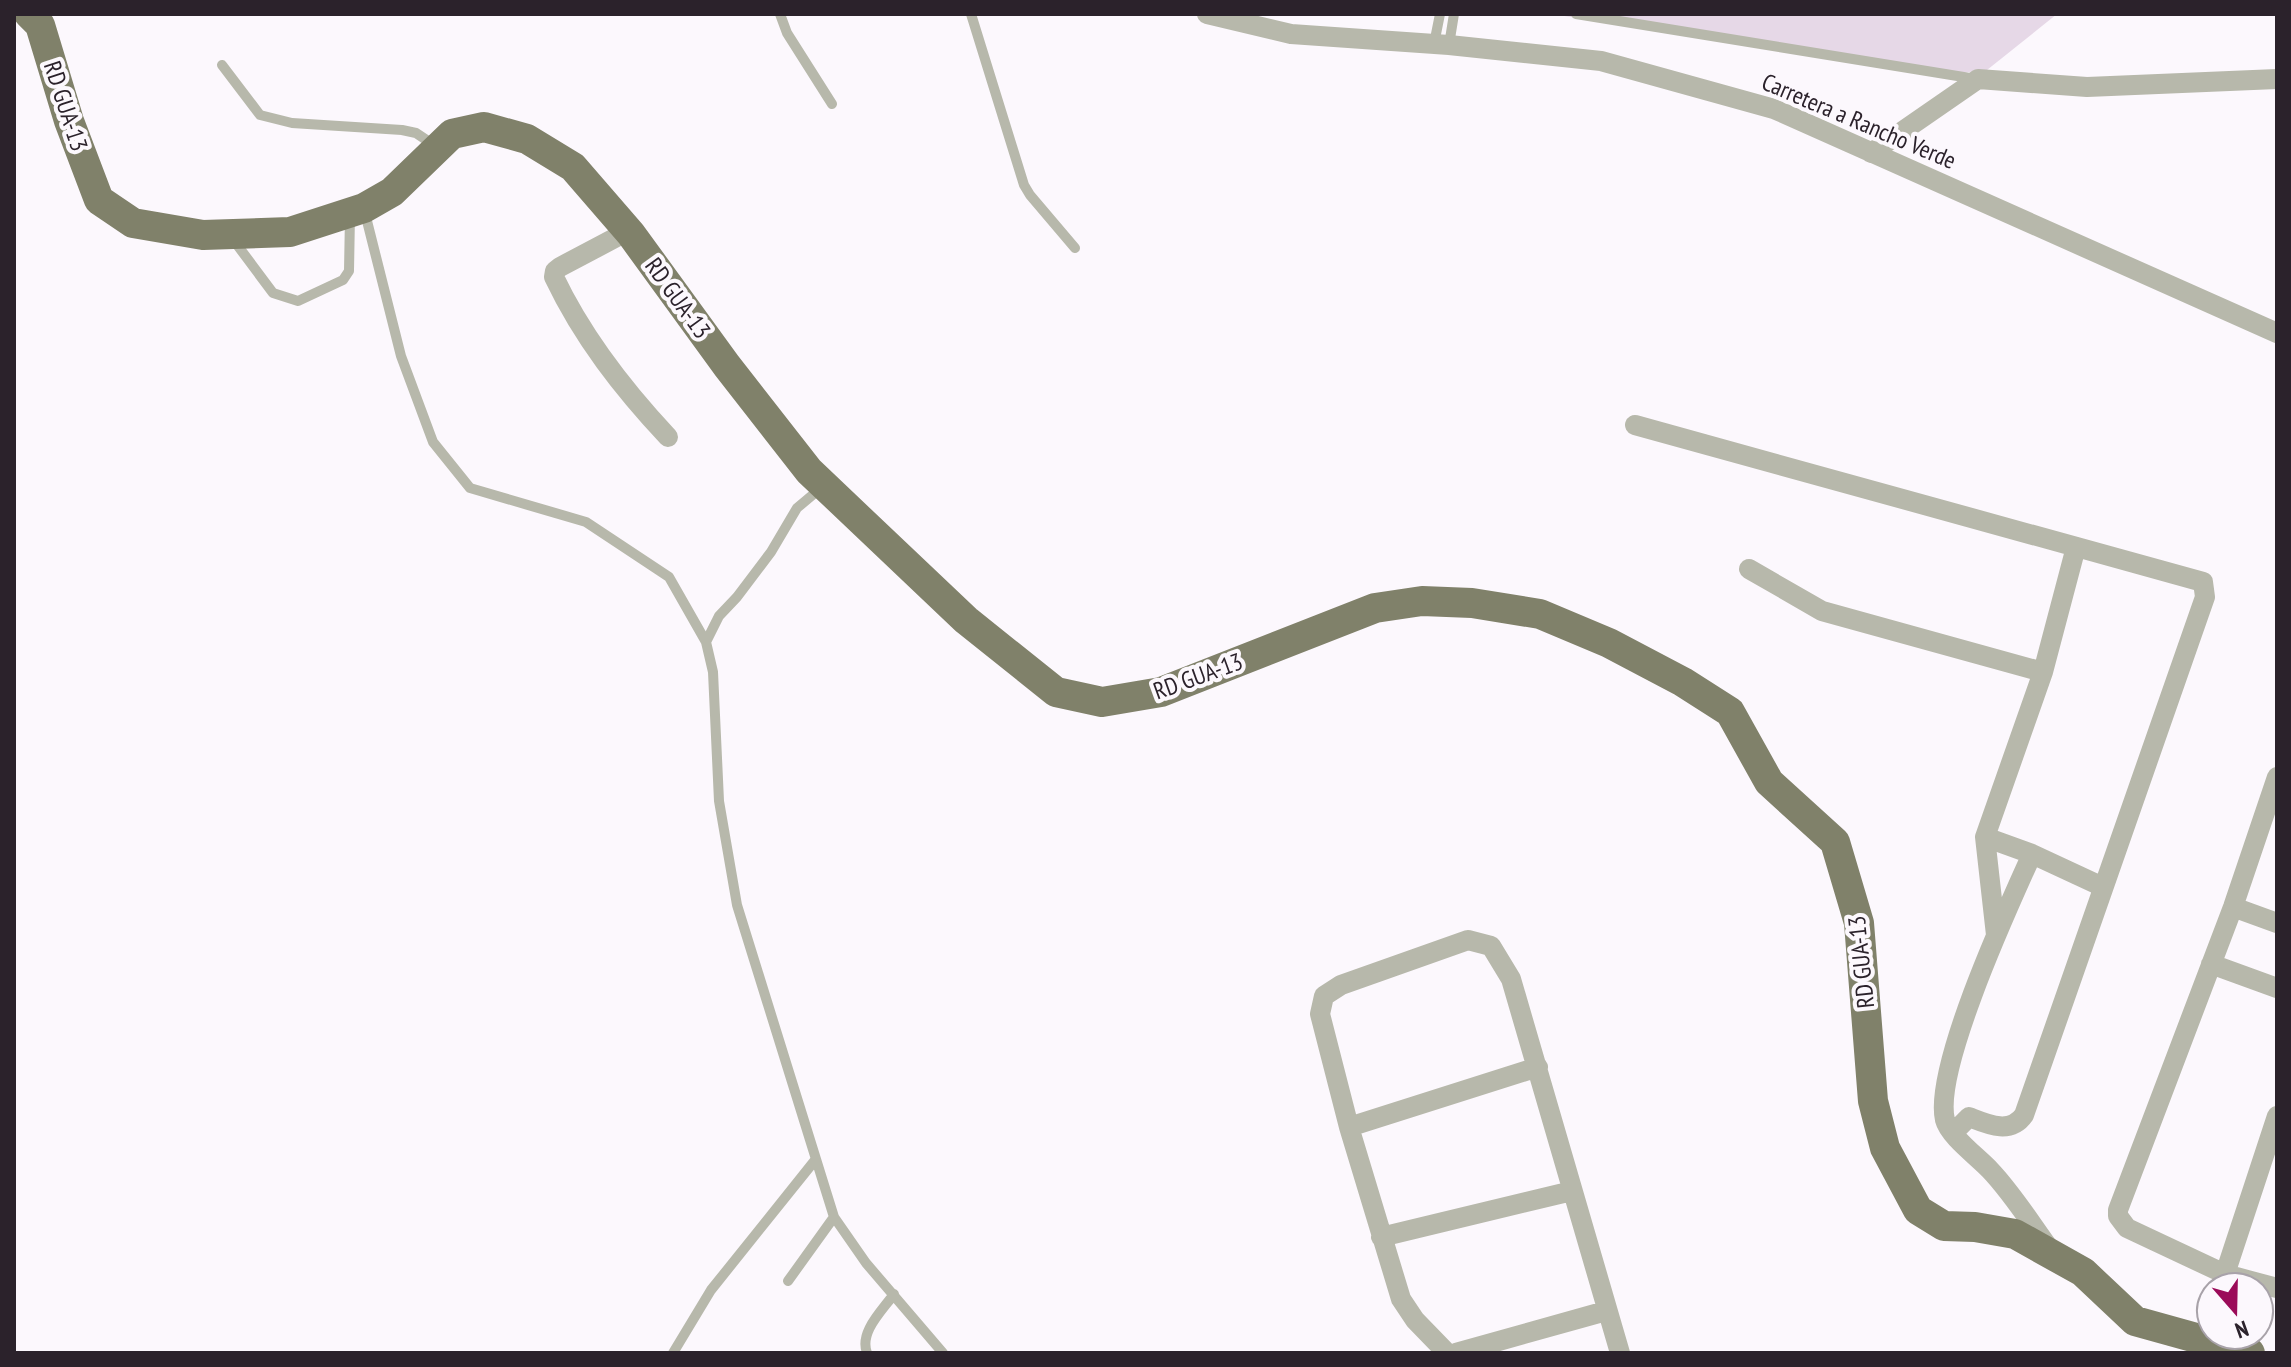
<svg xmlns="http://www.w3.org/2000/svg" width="2291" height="1367" font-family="'PT Sans Narrow',sans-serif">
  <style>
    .green { fill: #e6d8e7 }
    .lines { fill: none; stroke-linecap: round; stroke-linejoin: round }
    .lane { stroke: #b7b8ab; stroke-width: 10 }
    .street { stroke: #b7b8ab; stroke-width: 20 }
    .primary { stroke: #80816a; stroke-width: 30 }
    .labels { text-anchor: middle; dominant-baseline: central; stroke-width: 8; stroke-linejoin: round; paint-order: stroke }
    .street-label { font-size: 24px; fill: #2b222b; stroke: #fcf8fd }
  </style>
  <rect width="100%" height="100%" fill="#fcf8fd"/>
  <path class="green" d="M1551,14H2057L1987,70L1960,73L1920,69Z"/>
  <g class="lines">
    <path class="lane" d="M780,14L787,33L832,104
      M971,14L1024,185L1030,195L1075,248
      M1576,14L1976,79
      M1434,44L1440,14
      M1449,45L1454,14
      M222,65L260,115L292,123L402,130L416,133L434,145
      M364,209L401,356L433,442L470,488L586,522L669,577L706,642
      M232,238L273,293L298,301L343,280L349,271L350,215
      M822,487L797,508L771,552L737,597L719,616L706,642L713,672L719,801L737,905L834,1217L866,1263L943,1353
      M788,1281L834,1217
      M673,1353L711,1290L816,1159
      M867,1353C859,1332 882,1311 894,1294"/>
    <path class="street" d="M1207,14L1291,34L1449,45L1601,61L1774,109L2277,333
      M1871,153L1978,79L2087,87L2277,79
      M628,231L560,267L555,271L554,277C583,338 623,389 668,437
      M1635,425L2203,582L2205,597L2024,1115C2010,1135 1987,1124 1969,1117L1954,1132
      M1749,569L1822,611L2043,672
      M2277,777L2233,907L2118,1210V1216L2127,1228L2225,1274L2277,1288
      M1985,837L2032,854L2103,887
      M2032,854C2009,905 1933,1069 1945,1120C1949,1136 1978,1157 1990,1170C2012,1193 2030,1222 2049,1248
      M2233,907L2277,923
      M1996,935L1985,837L2043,672L2076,547
      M2211,964L2277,988
      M1349,1127L1538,1067
      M1381,1237L1572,1191
      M2225,1274L2277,1116
      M1447,1353L1415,1320L1401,1299L1349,1127L1320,1014L1324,996L1341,985L1468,940L1491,946L1511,979L1620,1353
      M1456,1353L1606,1311"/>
    <path class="primary" d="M29,14L40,25L69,121L99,200L133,223L203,235L290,232L364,208L392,192L452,134L484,127L527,139L573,167L631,234L727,366L809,471L966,620L1056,692L1102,702L1161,692L1375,608L1422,601L1472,603L1540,614L1609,643L1683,682L1730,712L1769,782L1835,842L1859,923L1873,1101L1885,1148L1918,1210L1944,1226L1975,1227L2015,1234L2083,1272L2135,1321L2250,1353"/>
  </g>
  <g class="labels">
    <g class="street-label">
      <text transform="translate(66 106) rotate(72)">RD GUA-13</text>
      <text transform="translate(1859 121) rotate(23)">Carretera a Rancho Verde</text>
      <text transform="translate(678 298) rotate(54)">RD GUA-13</text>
      <text transform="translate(1198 676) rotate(-20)">RD GUA-13</text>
      <text transform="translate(1861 962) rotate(-96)">RD GUA-13</text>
    </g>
  </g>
  <rect width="2291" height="1367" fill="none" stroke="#2b222b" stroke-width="32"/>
  <g transform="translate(2235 1311) rotate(160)"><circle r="38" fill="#fcf8fd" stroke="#a8a2a9" stroke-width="2"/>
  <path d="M0-6L14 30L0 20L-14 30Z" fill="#9b0b59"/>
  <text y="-12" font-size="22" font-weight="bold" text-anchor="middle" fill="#2b222b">N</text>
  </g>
</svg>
